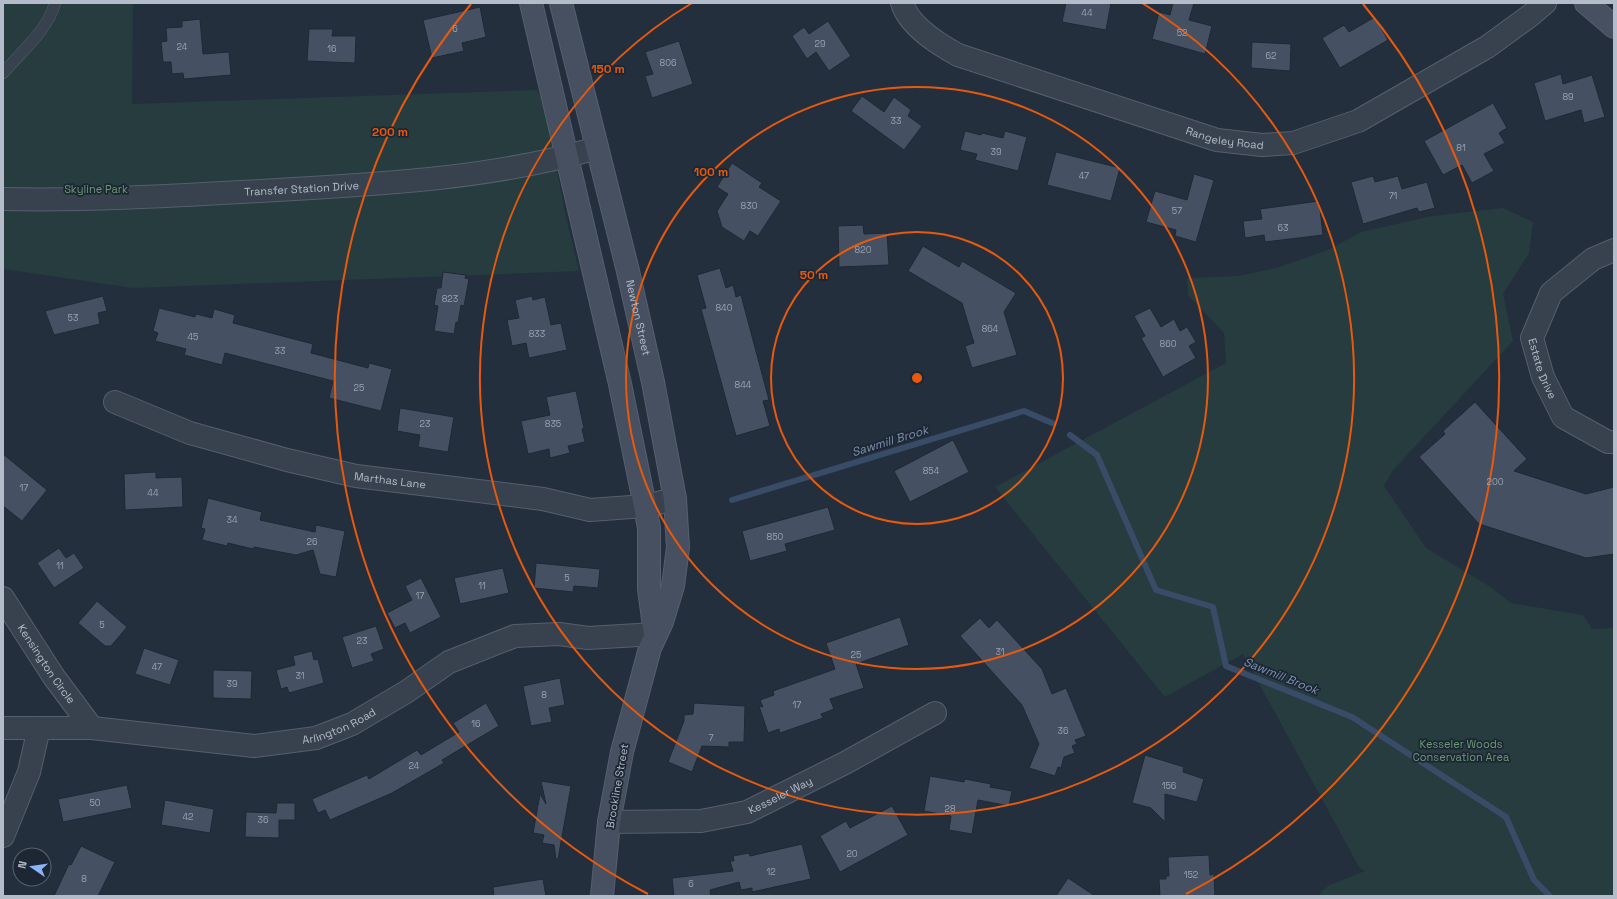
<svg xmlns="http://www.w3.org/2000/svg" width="1617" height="899" font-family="'Space Grotesk',sans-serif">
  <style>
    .green { fill: #263c3f }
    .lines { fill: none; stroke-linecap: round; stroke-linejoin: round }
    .stream { stroke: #394c67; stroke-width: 6 }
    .building { fill: #455162; stroke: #1f2835 }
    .lane-casing { stroke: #565f6c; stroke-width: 12 }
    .street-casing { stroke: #565f6c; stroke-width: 24 }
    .secondary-casing { stroke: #565f6c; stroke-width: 24 }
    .lane { stroke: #38414e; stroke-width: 11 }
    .street { stroke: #38414e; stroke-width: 22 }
    .secondary { stroke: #465061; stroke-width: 22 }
    .ring { fill: none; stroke: #e8590c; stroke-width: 2 }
    .labels { text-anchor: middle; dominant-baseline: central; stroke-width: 3.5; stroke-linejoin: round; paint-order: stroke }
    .number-label { font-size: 9px; fill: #98a1af }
    .street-label { font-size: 11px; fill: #b4bcc9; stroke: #1d2633 }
    .park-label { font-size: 11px; fill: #6b9a76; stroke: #1d2633 }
    .water-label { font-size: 12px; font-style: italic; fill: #7c92b1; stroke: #1d2633 }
    .centre { fill: #e8590c; stroke: #1d2633; stroke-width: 2 }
    .ring-label { font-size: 12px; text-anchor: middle; font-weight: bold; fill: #e8590c; stroke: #1d2633; stroke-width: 3.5; stroke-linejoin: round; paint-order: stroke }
  </style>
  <rect width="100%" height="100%" fill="#242f3e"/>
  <path class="green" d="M3,3H133L132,104L537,90L543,101L566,217L579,271L133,288L3,269Z
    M1503,208L1533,222L1529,253L1503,294L1513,341L1393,470L1384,486L1426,548L1489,586L1511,603L1583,615L1592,629L1614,628V896H1320L1321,891L1330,885L1365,871L1359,867L1243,654L1165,697L995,487L1226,363L1224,333L1188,295L1187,278L1239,276L1276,268L1328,250L1361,232L1432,216Z"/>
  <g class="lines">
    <path class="stream" d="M1070,435L1097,455L1156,590L1213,607L1226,666L1352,717L1506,817L1534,880L1550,896
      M732,500L1024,411L1052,423"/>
  </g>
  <path class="building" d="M1066,3H1111L1106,30L1062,22Z
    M1173,3H1194L1189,20L1212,26L1205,54L1152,39L1159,12L1170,15Z
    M480,7L486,37L462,43L464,51L432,58L423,20Z
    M1375,17L1388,40L1340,68L1322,38L1344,25L1349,32Z
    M200,19L203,54L229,52L231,75L184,79L183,73L172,74L171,62H163L161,42L167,41L166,28L182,27V21Z
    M828,21L851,56L829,71L816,52L807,59L792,36L804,27L809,34Z
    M309,29H333L332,36H356L355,63L307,61Z
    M679,41L693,84L652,98L645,76L653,74L645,52Z
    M1252,42L1291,44L1290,71L1251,68Z
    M1561,74L1563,84L1592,75L1605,117L1584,123L1581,110L1545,121L1534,83Z
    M862,96L884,112L894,97L911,110L908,116L922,126L904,150L851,111Z
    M1493,103L1507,128L1499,133L1505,143L1484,154L1494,171L1472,183L1462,165L1443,175L1424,141Z
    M965,131L981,135L982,133L1003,138L1005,131L1027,137L1018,171L975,160L977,154L960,150Z
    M1056,152L1120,168L1111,201L1047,185Z
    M732,163L762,183L759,187L781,201L758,236L750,231L744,241L722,227L717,211L728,194L717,187Z
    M1194,174L1214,180L1196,242L1175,236L1176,230L1146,222L1155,191L1187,200Z
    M1373,176L1375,182L1398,176L1402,189L1427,182L1435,208L1419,212L1417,208L1363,224L1351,182Z
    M1319,201L1323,235L1265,242L1264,235L1245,238L1243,221L1262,219L1260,209Z
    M863,225L864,234L887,233L889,265L839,267L838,226Z
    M923,246L959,267L962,261L1016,293L1004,312L1017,355L972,368L965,346L974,343L962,303L908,271Z
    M720,268L726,288L733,285L736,297L741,295L769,400L763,401L770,426L736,436L701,309L706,308L697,275Z
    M443,272L466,275L465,278L469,279L464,306L461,305L458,323L456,322L454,334L434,331L438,306L434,305L437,288H441Z
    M103,296L107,311L98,313L100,324L54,335L45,311Z
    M532,296L533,300L545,297L551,325L561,323L567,350L529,358L526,343L512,346L507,320L519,318L515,300Z
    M159,308L195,317L196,314L212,318L214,309L235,315L233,323L313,344L311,353L368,368L369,363L392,369L381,411L329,398L333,381L225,353L222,365L184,355L186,349L155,341L158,333L153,331Z
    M1150,308L1161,327L1174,319L1180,331L1187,327L1196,342L1189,346L1196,358L1163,377L1141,338L1145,336L1134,316Z
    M576,391L584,428L582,429L585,442L568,446L570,453L550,458L549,449L528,454L521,421L550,415L546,397Z
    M1475,402L1527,459L1514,471L1586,494L1614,487V554L1586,558L1479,524L1419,457L1445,434L1443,431Z
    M400,408L454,417L448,452L418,447L420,435L397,431Z
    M953,440L969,472L910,502L894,471Z
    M3,454L47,490L22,521L3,506Z
    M156,472V478L182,477L183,507L125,510L124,474Z
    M208,498L262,512L260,520L315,532L316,525L345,531L336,577L320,574L313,550L296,555L254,547L253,549L228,543L227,546L202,540L205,529L201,528Z
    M828,507L835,530L785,544L787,551L750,561L742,531Z
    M59,548L66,558L74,553L84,568L54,588L37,563Z
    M536,563L600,569L598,588L574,586L573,592L534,588Z
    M503,568L509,593L460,604L454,578Z
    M421,578L441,617L410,633L405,623L395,628L387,613L412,600L405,586Z
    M97,601L127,627L111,646H105L78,623Z
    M900,617L909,645L856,664L864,688L830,699L834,709L821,714L823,718L780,733L779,729L768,733L759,706L763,707L760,700L774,695L773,691L835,669L826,643Z
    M980,618L989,628L997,620L1042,669L1052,694L1066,688L1086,736L1075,740L1077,744L1072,746L1075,753L1064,757L1061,768L1058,767L1055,776L1029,768L1039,744L1022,705L960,636Z
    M376,626L384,649L371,654L374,661L352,668L342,637Z
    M144,648L179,660L170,685L135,674Z
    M312,651L314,660L318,659L324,683L289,693L287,687L281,689L276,670L295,665L293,656Z
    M213,670L252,671L251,699L213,698Z
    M560,678L565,705L549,708L552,722L531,726L523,686Z
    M486,703L499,726L442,760L444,763L392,793L330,820L325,810L318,813L312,799L367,775L369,779L417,750L421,755L459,732L453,723Z
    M694,703L745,706L744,742H729V747L702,746L692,772L668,762L684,721V715L693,714Z
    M1145,755L1184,767L1183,772L1204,779L1197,802L1165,794V822L1151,808L1132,803Z
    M930,776L964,782L965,779L991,784L990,787L1012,791L1009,806L978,800L972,834L949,830L951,816L924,811Z
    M541,781L571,786L558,859H556L554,845L542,843L544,835L533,833L540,794L546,804Z
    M127,785L132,808L63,822L58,799Z
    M165,800L214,809L210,833L161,825Z
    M277,803H295V820H279V838L245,837L246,812L276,813Z
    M892,806L908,835L840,872L820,836L846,821L850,828Z
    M802,844L811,879L752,892V888L741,890L739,882L710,890L711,896H674L672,878L733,871L730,861H734L733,856L749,853L750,856Z
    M81,846L115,862L98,896H54L69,864L71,865Z
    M1209,855L1210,875L1214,874L1215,896H1160L1159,879H1166V876H1169L1168,857Z
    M1068,878L1095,896H1056Z
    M543,879L546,896H494L493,887Z"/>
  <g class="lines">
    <defs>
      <path id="lane" d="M3,73C21,52 48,30 55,3"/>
      <g id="street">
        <path id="s1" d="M902,3C909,26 938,44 958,55L1217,140L1262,145L1293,143L1358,121L1487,47L1531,15L1545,3"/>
        <path id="s2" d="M3,199C95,201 186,195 278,190C384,184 495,178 597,148"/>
        <path id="s3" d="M1614,250L1593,259L1551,293L1532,338L1543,377L1563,417L1608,442H1614"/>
        <path id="s4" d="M115,402L190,433L287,460L356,476L543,499L590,510L645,506L675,499"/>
        <path id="s5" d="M3,598L54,677L92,728"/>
        <path id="s6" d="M3,728H92L254,746L316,738L352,724L406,692L449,662L515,636L559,634L588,638L655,634"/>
        <path id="s7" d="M609,822L701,821L747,812L845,763L935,713"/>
        <path d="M3,836L29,772L39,728"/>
      </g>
      <g id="secondary">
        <path d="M531,3L620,384L645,506L649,528V589L655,634"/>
        <path id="s8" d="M561,3L627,267L653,382L675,499L678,547L673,586L662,622L650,648L622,752L609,822L602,896"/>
        <path d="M1586,3L1614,27"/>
      </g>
    </defs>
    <use href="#lane" class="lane-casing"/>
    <use href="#street" class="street-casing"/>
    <use href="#secondary" class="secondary-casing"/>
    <use href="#lane" class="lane"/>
    <use href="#street" class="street"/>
    <use href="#secondary" class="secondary"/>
  </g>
  <g class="ring">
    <circle cx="917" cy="378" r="146"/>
    <circle cx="917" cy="378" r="291"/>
    <path d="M1142 3A437 437 0 1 1 692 3"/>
    <path d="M648 894A582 582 0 0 1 471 4M1363 4A582 582 0 0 1 1186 894"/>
  </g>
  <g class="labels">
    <g class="number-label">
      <text x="1087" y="13">44</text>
      <text x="455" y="29">6</text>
      <text x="1182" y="33">52</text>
      <text x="820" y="44">29</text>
      <text x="182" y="47">24</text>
      <text x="332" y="49">16</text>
      <text x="1271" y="56">62</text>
      <text x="668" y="63">806</text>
      <text x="1568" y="97">89</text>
      <text x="896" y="121">33</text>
      <text x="1461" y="148">81</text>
      <text x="996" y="152">39</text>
      <text x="1084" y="176">47</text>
      <text x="1393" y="196">71</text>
      <text x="749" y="206">830</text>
      <text x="1177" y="211">57</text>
      <text x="1283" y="228">63</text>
      <text x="863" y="250">820</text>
      <text x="450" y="299">823</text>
      <text x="724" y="308">840</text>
      <text x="73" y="318">53</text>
      <text x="990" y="329">864</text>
      <text x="537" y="334">833</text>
      <text x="193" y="337">45</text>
      <text x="1168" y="344">860</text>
      <text x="280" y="351">33</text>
      <text x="743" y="385">844</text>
      <text x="359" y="388">25</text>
      <text x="425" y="424">23</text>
      <text x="553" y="424">835</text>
      <text x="931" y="471">854</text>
      <text x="1495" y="482">200</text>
      <text x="24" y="488">17</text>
      <text x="153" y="493">44</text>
      <text x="232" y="520">34</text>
      <text x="775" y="537">850</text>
      <text x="312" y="542">26</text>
      <text x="60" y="566">11</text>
      <text x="567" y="578">5</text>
      <text x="482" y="586">11</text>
      <text x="420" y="596">17</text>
      <text x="102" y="625">5</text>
      <text x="362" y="641">23</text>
      <text x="1000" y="652">31</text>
      <text x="856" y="655">25</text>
      <text x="157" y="667">47</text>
      <text x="300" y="676">31</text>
      <text x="232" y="684">39</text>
      <text x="544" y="695">8</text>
      <text x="797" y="705">17</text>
      <text x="476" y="724">16</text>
      <text x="1063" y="731">36</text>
      <text x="711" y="738">7</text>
      <text x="414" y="766">24</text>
      <text x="1169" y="786">156</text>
      <text x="95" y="803">50</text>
      <text x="950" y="809">28</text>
      <text x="188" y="817">42</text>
      <text x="263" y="820">36</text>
      <text x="852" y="854">20</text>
      <text x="771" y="872">12</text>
      <text x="1191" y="875">152</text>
      <text x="84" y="879">8</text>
      <text x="691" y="884">6</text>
    </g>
    <g class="street-label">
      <text stroke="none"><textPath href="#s1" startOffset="358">Rangeley Road</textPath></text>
      <text stroke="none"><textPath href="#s2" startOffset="299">Transfer Station Drive</textPath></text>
      <text stroke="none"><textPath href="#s8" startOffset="324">Newton Street</textPath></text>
      <text stroke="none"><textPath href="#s3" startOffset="158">Estate Drive</textPath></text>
      <text stroke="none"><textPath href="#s4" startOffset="287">Marthas Lane</textPath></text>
      <text stroke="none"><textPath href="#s5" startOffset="79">Kensington Circle</textPath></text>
      <text stroke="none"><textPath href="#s6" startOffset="340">Arlington Road</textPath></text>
      <text transform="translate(617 786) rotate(-80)">Brookline Street</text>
      <text stroke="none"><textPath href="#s7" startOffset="176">Kesseler Way</textPath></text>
    </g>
    <g class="park-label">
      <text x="96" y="189">Skyline Park</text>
      <text x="1461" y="744">Kesseler Woods<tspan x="1461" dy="13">Conservation Area</tspan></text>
    </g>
    <g class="water-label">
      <text transform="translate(890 441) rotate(-17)">Sawmill Brook</text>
      <text transform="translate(1281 676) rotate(22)">Sawmill Brook</text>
    </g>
  </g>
  <circle cx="917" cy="378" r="6" class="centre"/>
  <g class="ring-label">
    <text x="608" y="73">150 m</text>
    <text x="390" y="136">200 m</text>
    <text x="711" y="176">100 m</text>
    <text x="814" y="279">50 m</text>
  </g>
  <rect width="1617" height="899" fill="none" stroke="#b4bcc9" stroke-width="8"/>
  <g transform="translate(32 867) rotate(283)"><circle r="19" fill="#1d2633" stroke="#59626f"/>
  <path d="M0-3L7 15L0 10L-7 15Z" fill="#8ab4f8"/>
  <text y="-6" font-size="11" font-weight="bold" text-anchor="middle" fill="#b4bcc9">N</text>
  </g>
</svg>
